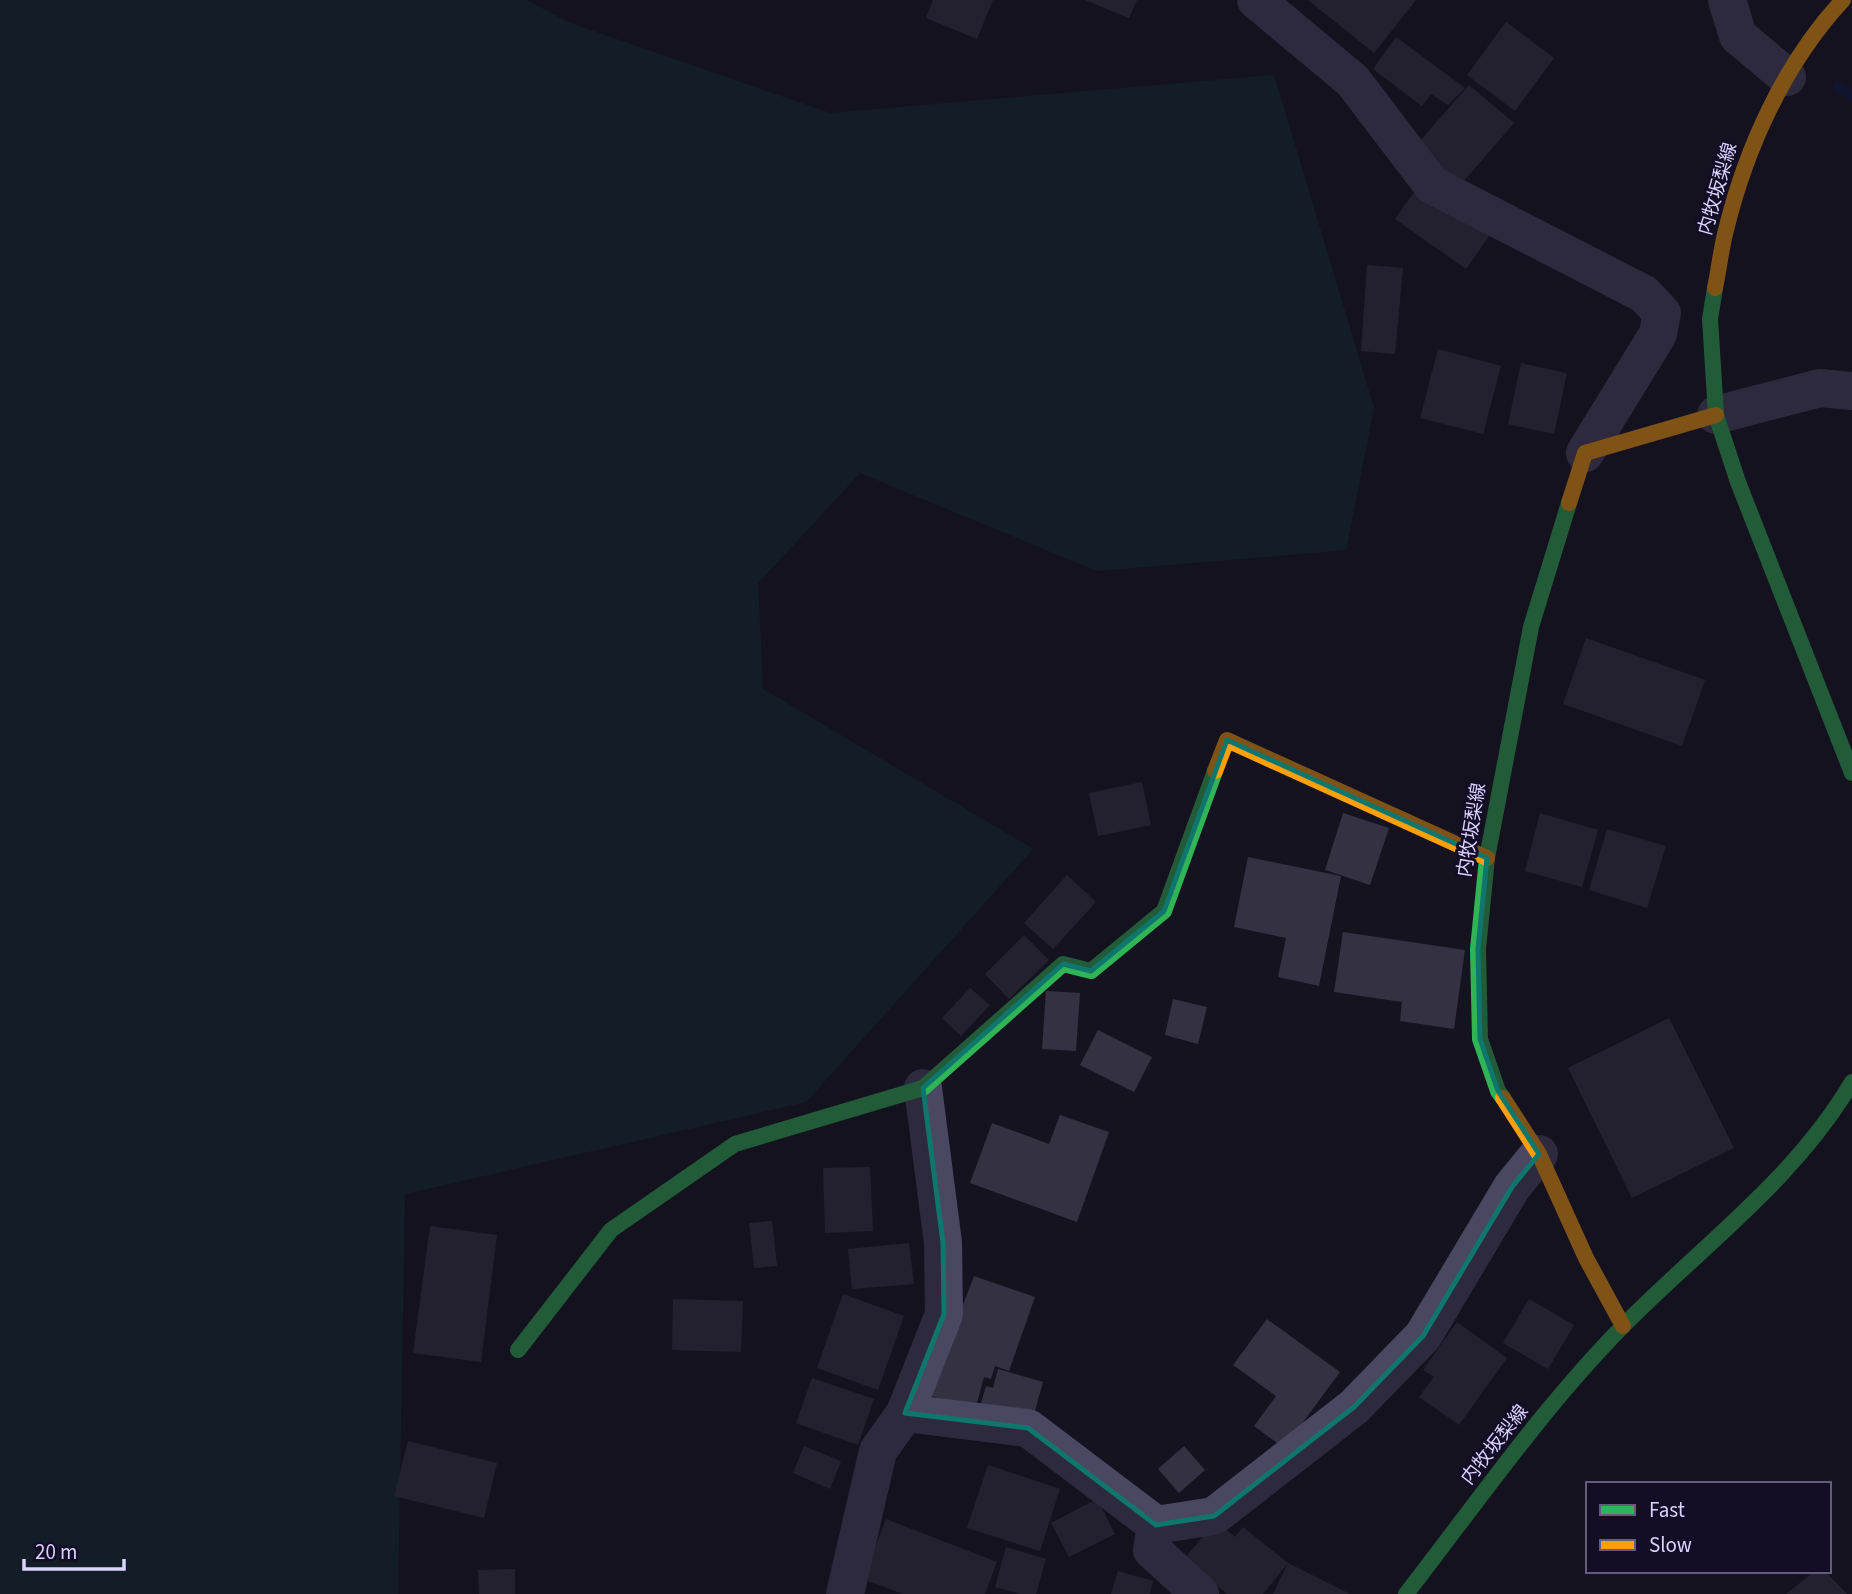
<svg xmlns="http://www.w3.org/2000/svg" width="1852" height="1594" font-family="'Source Sans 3','Noto Sans JP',sans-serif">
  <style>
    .green { fill: #112c2f }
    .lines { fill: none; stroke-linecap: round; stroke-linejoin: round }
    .stream { stroke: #071943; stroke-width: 10 }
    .building { fill: #343143 }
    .street { stroke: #4a4762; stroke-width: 38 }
    .fast { stroke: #30b455; stroke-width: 16 }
    .slow { stroke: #ff9f0a; stroke-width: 16 }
    .marked { fill: none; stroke: #0f766e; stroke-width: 5; stroke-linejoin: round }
    .labels { text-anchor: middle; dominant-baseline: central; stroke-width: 6; stroke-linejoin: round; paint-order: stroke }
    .street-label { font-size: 19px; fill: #dad3ff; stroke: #130d26 }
  </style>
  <rect width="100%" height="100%" fill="#161320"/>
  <path class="green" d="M0,0H526L570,23L830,113L1274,75L1374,408L1346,550L1097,571L860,473L758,583L763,689L1033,849L806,1102L405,1194L398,1594H0Z"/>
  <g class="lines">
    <path class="stream" d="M1838,87L1852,95"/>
  </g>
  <path class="building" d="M933,0H993L977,39L926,18Z
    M1085,0H1137L1129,18Z
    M1308,0H1416L1374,53Z
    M1506,22L1554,58L1515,111L1467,75Z
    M1396,37L1465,88L1448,105L1431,94L1422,106L1373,69Z
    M1469,85L1514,123L1457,189L1412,150Z
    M1420,184L1490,235L1466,269L1395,219Z
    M1367,265L1403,268L1395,354L1361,351Z
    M1438,349L1501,366L1483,434L1420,418Z
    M1521,363L1567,373L1554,434L1508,424Z
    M1586,638L1705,680L1682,746L1563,704Z
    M1142,782L1151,825L1098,836L1089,793Z
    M1343,813L1389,828L1370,885L1325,870Z
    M1540,813L1598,830L1582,887L1525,871Z
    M1607,829L1666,846L1647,908L1589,890Z
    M1248,857L1341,876L1319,986L1278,977L1286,938L1234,927Z
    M1067,875L1096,902L1053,949L1024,923Z
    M1343,932L1465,950L1454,1029L1400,1021L1402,1002L1334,992Z
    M1024,935L1049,960L1009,999L985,974Z
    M970,988L990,1005L961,1036L942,1018Z
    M1046,991L1080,993L1076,1051L1042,1049Z
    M1173,999L1207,1007L1198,1044L1165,1035Z
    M1669,1018L1734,1148L1632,1198L1568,1068Z
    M1098,1030L1152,1057L1134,1092L1080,1065Z
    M1060,1115L1109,1132L1077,1222L970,1183L992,1123L1049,1144Z
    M870,1167L873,1231L825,1233L823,1168Z
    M772,1221L777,1266L754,1268L749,1223Z
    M430,1226L497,1235L481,1362L413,1353Z
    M909,1243L914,1284L852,1289L848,1249Z
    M974,1276L1035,1297L1009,1371L995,1366L991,1379L984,1377L975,1411L929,1395Z
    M843,1294L904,1316L878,1390L817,1368Z
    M673,1299L743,1301L741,1352L672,1350Z
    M1529,1299L1574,1325L1548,1369L1503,1343Z
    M1267,1319L1340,1372L1284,1448L1254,1426L1276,1396L1233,1365Z
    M1457,1322L1507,1358L1459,1425L1419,1397L1434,1377L1423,1370Z
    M998,1369L1043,1382L1031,1425L979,1410L986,1386L993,1388Z
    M812,1378L874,1399L858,1445L796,1423Z
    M408,1441L497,1463L484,1518L394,1496Z
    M804,1446L841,1461L830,1489L793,1473Z
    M1184,1446L1205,1470L1179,1493L1158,1469Z
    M988,1465L1060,1489L1040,1551L967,1528Z
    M1097,1499L1115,1534L1069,1557L1051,1523Z
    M886,1519L997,1562L985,1594H903L863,1579Z
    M1216,1521L1235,1537L1243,1527L1288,1563L1263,1594H1227L1185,1558Z
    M1006,1547L1046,1559L1036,1594H1021L995,1587Z
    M1288,1563L1350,1594H1273Z
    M515,1569V1594H479L478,1570Z
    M1118,1571L1153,1581L1150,1594H1111Z
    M1815,1571H1825L1847,1594H1786Z"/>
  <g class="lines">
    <path class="street" d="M1256,0L1353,81L1432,185L1644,294L1662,313L1658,334L1585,453
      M1727,0L1738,36L1787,77
      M1716,415L1820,388L1852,391
      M905,1413L1028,1428L1156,1525L1214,1516L1354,1407L1423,1336L1512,1187L1539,1154
      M1156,1525L1152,1550L1200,1594
      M845,1594L878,1451L905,1413L944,1314L943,1243L923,1088"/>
    <path class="fast" d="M1715,288L1710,319L1716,415L1738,482L1852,773
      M1503,1098L1498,1091L1480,1039L1478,949L1487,858L1531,627L1569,503
      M518,1350L611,1230L735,1144L923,1088L1063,964L1091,971L1164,911L1215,771
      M1406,1594C1476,1504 1543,1407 1624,1325C1702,1246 1795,1179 1852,1082"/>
    <path class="slow" d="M1715,288C1719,269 1721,249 1726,230C1746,148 1785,62 1843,0
      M1569,503L1585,453L1716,415
      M1215,771L1227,740L1487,858
      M1503,1098L1539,1154L1586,1258L1623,1326"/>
  </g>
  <path d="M0 0H1852V1594H0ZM1227,740L1487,858L1478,949L1480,1039L1498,1091L1539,1154L1512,1187L1423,1336L1354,1407L1214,1516L1156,1525L1028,1428L905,1413L944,1314L943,1243L923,1088L1063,964L1091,971L1164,911Z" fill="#161320" fill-opacity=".55" fill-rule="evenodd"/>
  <path class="marked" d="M1227,740L1487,858L1478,949L1480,1039L1498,1091L1539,1154L1512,1187L1423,1336L1354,1407L1214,1516L1156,1525L1028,1428L905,1413L944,1314L943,1243L923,1088L1063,964L1091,971L1164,911Z"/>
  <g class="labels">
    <g class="street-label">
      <text transform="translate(1718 189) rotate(-74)">内牧坂梨線</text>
      <text transform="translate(1472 830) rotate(-81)">内牧坂梨線</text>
      <text transform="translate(1495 1445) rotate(-52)">内牧坂梨線</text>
    </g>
  </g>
  <rect x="1586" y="1482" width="245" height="91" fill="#130d26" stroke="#635c7d" stroke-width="2"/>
  <rect x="1600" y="1505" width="35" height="10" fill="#30b455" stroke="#635c7d" stroke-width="2"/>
  <text x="1649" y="1517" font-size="21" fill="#dad3ff">Fast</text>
  <rect x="1600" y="1540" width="35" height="10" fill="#ff9f0a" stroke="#635c7d" stroke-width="2"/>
  <text x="1649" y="1552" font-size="21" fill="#dad3ff">Slow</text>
  <path d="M24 1559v10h100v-10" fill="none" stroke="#dad3ff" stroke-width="3.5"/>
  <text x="35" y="1559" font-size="21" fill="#dad3ff" stroke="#130d26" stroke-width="5" paint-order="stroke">20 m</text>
</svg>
